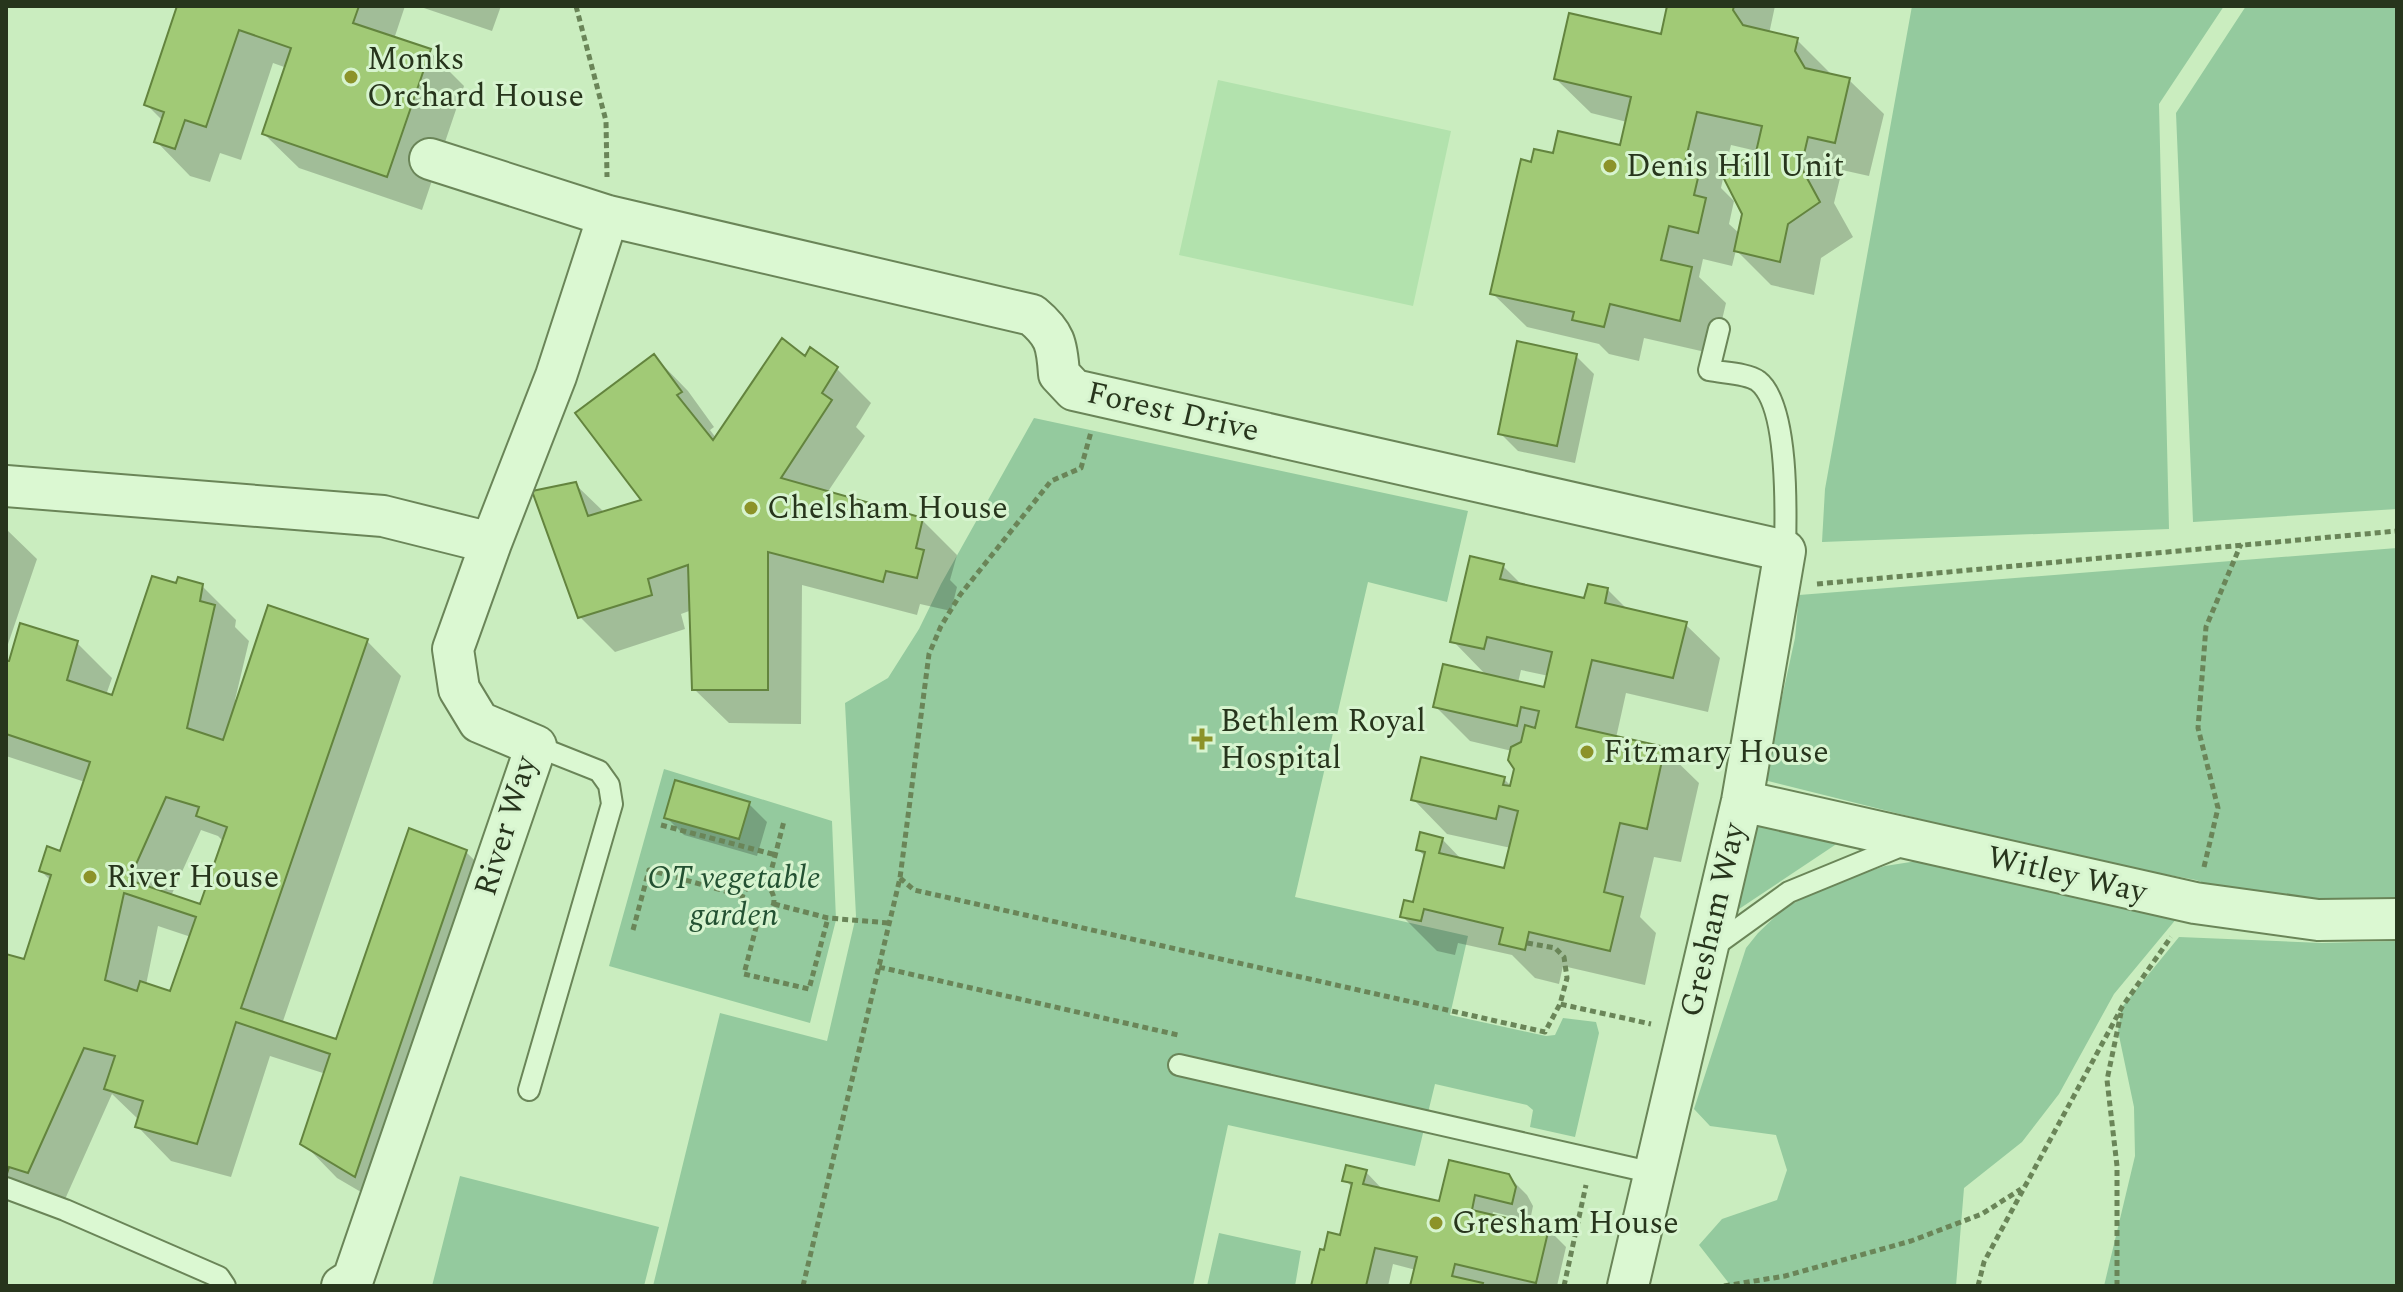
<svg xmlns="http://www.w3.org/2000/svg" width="2403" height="1292" font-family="Spectral,serif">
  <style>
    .farmland { fill: #b2e2ad }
    .green { fill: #94ca9e }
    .shadow { fill: #0003; fill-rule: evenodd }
    .building { fill: #a1ca76; stroke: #63843e; stroke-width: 2; fill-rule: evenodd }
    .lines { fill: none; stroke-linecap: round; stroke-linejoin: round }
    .service-casing { stroke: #6a8558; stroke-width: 24 }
    .minor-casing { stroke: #6a8558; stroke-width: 44 }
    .path { stroke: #6a8558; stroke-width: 5; stroke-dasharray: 6 4; stroke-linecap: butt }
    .service { stroke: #dbf8d2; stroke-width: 20 }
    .minor { stroke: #dbf8d2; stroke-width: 40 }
    .poi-dot { fill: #8c9329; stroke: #d7f4cf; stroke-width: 3 }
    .labels { text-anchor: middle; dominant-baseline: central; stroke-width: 6; stroke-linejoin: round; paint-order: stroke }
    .poi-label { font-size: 32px; fill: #27351c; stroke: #d7f4cf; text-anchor: start }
    .street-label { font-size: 32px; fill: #27351c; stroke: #d7f4cf }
    .park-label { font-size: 32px; font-style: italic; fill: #235132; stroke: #d7f4cf }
  </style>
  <rect width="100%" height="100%" fill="#caedbf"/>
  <path class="farmland" d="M1218,80L1451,131L1413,306L1179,255Z"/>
  <path class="green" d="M1912,6H2224L2159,104L2169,529L1822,542L1825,489Z
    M2246,6H2397V509L2193,522L2176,113Z
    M1034,418L1468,511L1447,602L1368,582L1295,897L1468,936L1450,1015L1546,1036L1555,1035L1563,1018L1596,1022L1599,1033L1575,1137L1530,1127L1533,1110L1527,1105L1435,1084L1415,1166L1228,1125L1193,1286H653L720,1013L827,1041L856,916L845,703L888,678L919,629L941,584Z
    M2397,548V902L2303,904L2221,890L2196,880L2072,857L1764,780L1795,638L1799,595Z
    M664,769L832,821L836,920L810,1023L609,966Z
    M1753,821L1841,841L1730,915Z
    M1917,861L2177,918L2114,994L2059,1094L2022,1142L1964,1188L1956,1286H1731L1699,1245L1722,1219L1777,1200L1787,1170L1776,1135L1710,1126L1694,1109L1746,948L1758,933L1782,910L1822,887L1885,866Z
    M2179,937L2322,943L2397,941V1286H2104L2135,1156L2134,1107L2118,1031L2122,1007Z
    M460,1176L659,1227L644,1286H432Z
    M1219,1233L1301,1251L1295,1286H1207Z"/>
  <path class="shadow" d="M179,6H405L394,39L429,51L464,86L422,210L299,168L264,134L287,68L273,63L241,160L220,153L210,182L190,176L156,141L163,121L146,104Z
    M418,6H501L492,31Z
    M1670,6H1775L1769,34L1797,40L1831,74L1849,80L1884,114L1869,176L1842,170L1834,203L1853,237L1821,258L1814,295L1771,285L1736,250L1732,266L1703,259L1699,277L1726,303L1714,354L1644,338L1639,361L1609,354L1599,344L1527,327L1492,293L1532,164L1554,155L1621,147L1627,122L1591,113L1556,79L1662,36ZM1731,145L1761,152L1724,173ZM1724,174L1744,214L1740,234L1729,224L1734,201L1721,188Z
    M654,356L688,391L714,427L710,430L716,438L805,359L836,368L871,403L856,427L865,436L827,493L922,520L957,555L950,580L957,587L951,611L920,604L917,615L802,585L801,724L729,723L694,689L692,610L681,614L685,629L615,652L580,617L575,484L605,513L644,501Z
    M1576,356L1594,374L1575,463L1518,451L1500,433Z
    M6,529L37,559L6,650Z
    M1503,566L1523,586L1586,601L1608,590L1628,610L1685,624L1720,658L1708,712L1626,693L1616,738L1664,749L1699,783L1681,862L1654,857L1640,917L1656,933L1645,985L1563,966L1559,984L1535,978L1512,955L1458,943L1455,955L1437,951L1402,916L1415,905L1426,857L1418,850L1442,839L1463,861L1506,871L1511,848L1447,834L1413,799L1504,779L1512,787L1516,768L1512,751L1470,741L1435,706L1487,676L1453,641ZM1521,670L1549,676L1546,689L1518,683Z
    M177,585L202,586L236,620L235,627L249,641L235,700L367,641L401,676L282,1024L337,1042L466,852L501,886L390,1209L337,1178L303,1143L326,1074L270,1056L231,1177L171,1161L137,1126L139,1120L112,1094L62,1206L6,1191V956L25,962L51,881L41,871L61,853L85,782L6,756V663L77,643L112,678L106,695L113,697ZM201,830L218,836L224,842L202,906L171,896ZM158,926L191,937L172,994L146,985Z
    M749,804L767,822L757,856L684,835L666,817Z
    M1366,1172L1384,1191L1441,1204L1508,1176L1527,1195L1533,1206L1530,1221L1493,1212L1492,1216L1548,1229L1566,1247L1557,1286H1493L1480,1283L1483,1286H1412L1416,1270L1393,1264L1388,1286H1313L1325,1252L1341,1237L1353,1188L1345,1180Z"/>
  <path class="building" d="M177,6H359L353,23L431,49L387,177L262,134L291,48L239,30L206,127L185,120L175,149L154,142L164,112L144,105Z
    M1667,6H1734L1733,10L1743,25L1798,38L1795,51L1805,68L1850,78L1835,143L1808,137L1801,167L1820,202L1788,224L1780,262L1734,251L1742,214L1721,173L1756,152L1762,126L1697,112L1685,162L1701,165L1694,195L1706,198L1698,233L1669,226L1661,260L1692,267L1680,321L1610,304L1604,327L1572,320L1574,312L1490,294L1521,159L1531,162L1534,149L1553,153L1558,131L1620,145L1631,97L1554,79L1569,13L1661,34Z
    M782,338L805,356L810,347L838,367L822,393L832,400L781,478L923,518L916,548L924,550L917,578L886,571L883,582L768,552V690H692L688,565L648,579L652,595L578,618L532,491L576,482L588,516L641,500L575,413L654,354L682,392L677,395L713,440Z
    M1517,341L1577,354L1557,446L1498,434Z
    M1470,556L1504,564L1500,579L1584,598L1588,584L1608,588L1605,603L1687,622L1673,678L1592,660L1576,727L1665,747L1647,829L1620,823L1604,892L1623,897L1610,951L1529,932L1525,950L1499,944L1503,928L1424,909L1421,921L1400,917L1404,900L1413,902L1425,852L1416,850L1420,832L1443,838L1439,853L1504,868L1518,811L1499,806L1496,819L1411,800L1421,757L1505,777L1503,785L1510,786L1514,769L1508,760L1511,747L1521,742L1525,725L1535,728L1539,711L1521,707L1517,726L1433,707L1443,664L1544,687L1552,652L1487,637L1484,649L1450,642Z
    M152,576L176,583L178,577L203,584L200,601L215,605L187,728L223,740L268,605L368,639L241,1008L336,1039L409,828L467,850L355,1177L300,1144L330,1054L236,1022L197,1144L135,1127L143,1101L104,1089L115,1056L84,1048L28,1173L9,1167L6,1177V954L24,959L51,875L39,871L47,846L60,851L90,762L6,734V661H9L20,623L78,641L67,680L112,695ZM166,797L199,807L196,816L227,827L200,904L129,880ZM124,893L196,917L170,991L140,981L137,991L105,980Z
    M675,780L750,802L739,839L664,818Z
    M1449,1160L1509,1174L1516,1187L1512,1204L1475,1195L1472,1210L1549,1228L1536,1283L1455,1264L1452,1276L1483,1283L1482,1286H1410L1417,1257L1375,1248L1366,1286H1311L1320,1249L1324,1250L1328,1232L1340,1235L1352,1183L1342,1181L1346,1165L1367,1170L1363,1184L1439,1201Z"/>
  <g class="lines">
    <defs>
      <path id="service" d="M1719,329L1709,370C1723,373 1747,373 1758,381C1789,405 1786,513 1785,551
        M1710,949L1789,892L1906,844
        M1179,1065L1654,1173
        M529,1090L612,804L609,785L599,771L536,746
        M6,1188L65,1210L219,1277L225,1286"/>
      <path id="minor" d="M430,159L608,216L1032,315C1055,334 1057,344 1059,374L1074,390L1785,551L1742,801L1628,1286
        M6,486L383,516L491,543
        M1742,801L2195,903L2318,920L2397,919
        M342,1286L353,1279L536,746L479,722L459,689L453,649L491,543L556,376L608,216"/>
    </defs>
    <use href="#service" class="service-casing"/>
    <use href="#minor" class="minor-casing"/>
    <path class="path" d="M576,6L606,121L607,177
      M1817,584L2397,531
      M661,825L776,855
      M2204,867L2218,808L2198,728L2206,627L2241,544
      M900,878L914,890L1545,1032L1560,1004
      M742 900a16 16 0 1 1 32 0a16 16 0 1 1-32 0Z
      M767,887L784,821
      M774,904L828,918L889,923
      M759,916L744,974L809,989L828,918
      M633,930L649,870L743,896
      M1527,943L1555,948L1564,957L1567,978L1560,1004L1651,1024
      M879,967L1178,1035
      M803,1286L900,878L929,654L941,626L960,595L1051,481L1081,468L1091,432
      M1564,1286L1586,1185
      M1724,1286L1785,1276L1911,1241L1982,1214L2021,1189
      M1978,1286L1984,1262L2122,1007L2171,937
      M2117,1286V1166L2107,1080L2121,1013"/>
    <use href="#service" class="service"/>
    <use href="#minor" class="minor"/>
  </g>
  <g class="poi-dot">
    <circle cx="351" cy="77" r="8"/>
    <circle cx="1610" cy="166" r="8"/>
    <circle cx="751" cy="508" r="8"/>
    <path d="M1198 727h8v8h8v8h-8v8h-8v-8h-8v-8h8z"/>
    <circle cx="1587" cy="752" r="8"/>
    <circle cx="90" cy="877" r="8"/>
    <circle cx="1436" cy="1223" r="8"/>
  </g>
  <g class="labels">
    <g class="poi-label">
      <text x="367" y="59">Monks<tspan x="367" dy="37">Orchard House</tspan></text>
      <text x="1626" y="166">Denis Hill Unit</text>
      <text x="767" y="508">Chelsham House</text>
      <text x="1220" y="721">Bethlem Royal<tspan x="1220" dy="37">Hospital</tspan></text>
      <text x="1603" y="752">Fitzmary House</text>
      <text x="106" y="877">River House</text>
      <text x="1452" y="1223">Gresham House</text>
    </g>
    <g class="street-label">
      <text transform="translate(1173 412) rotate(13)">Forest Drive</text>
      <text transform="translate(506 826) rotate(-73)">River Way</text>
      <text transform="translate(2067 875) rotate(13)">Witley Way</text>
      <text transform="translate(1713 920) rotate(-77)">Gresham Way</text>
    </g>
    <g class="park-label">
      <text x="734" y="878">OT vegetable<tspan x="734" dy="37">garden</tspan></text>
    </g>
  </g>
  <rect width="2403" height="1292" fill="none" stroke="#27351c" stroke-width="16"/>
</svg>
